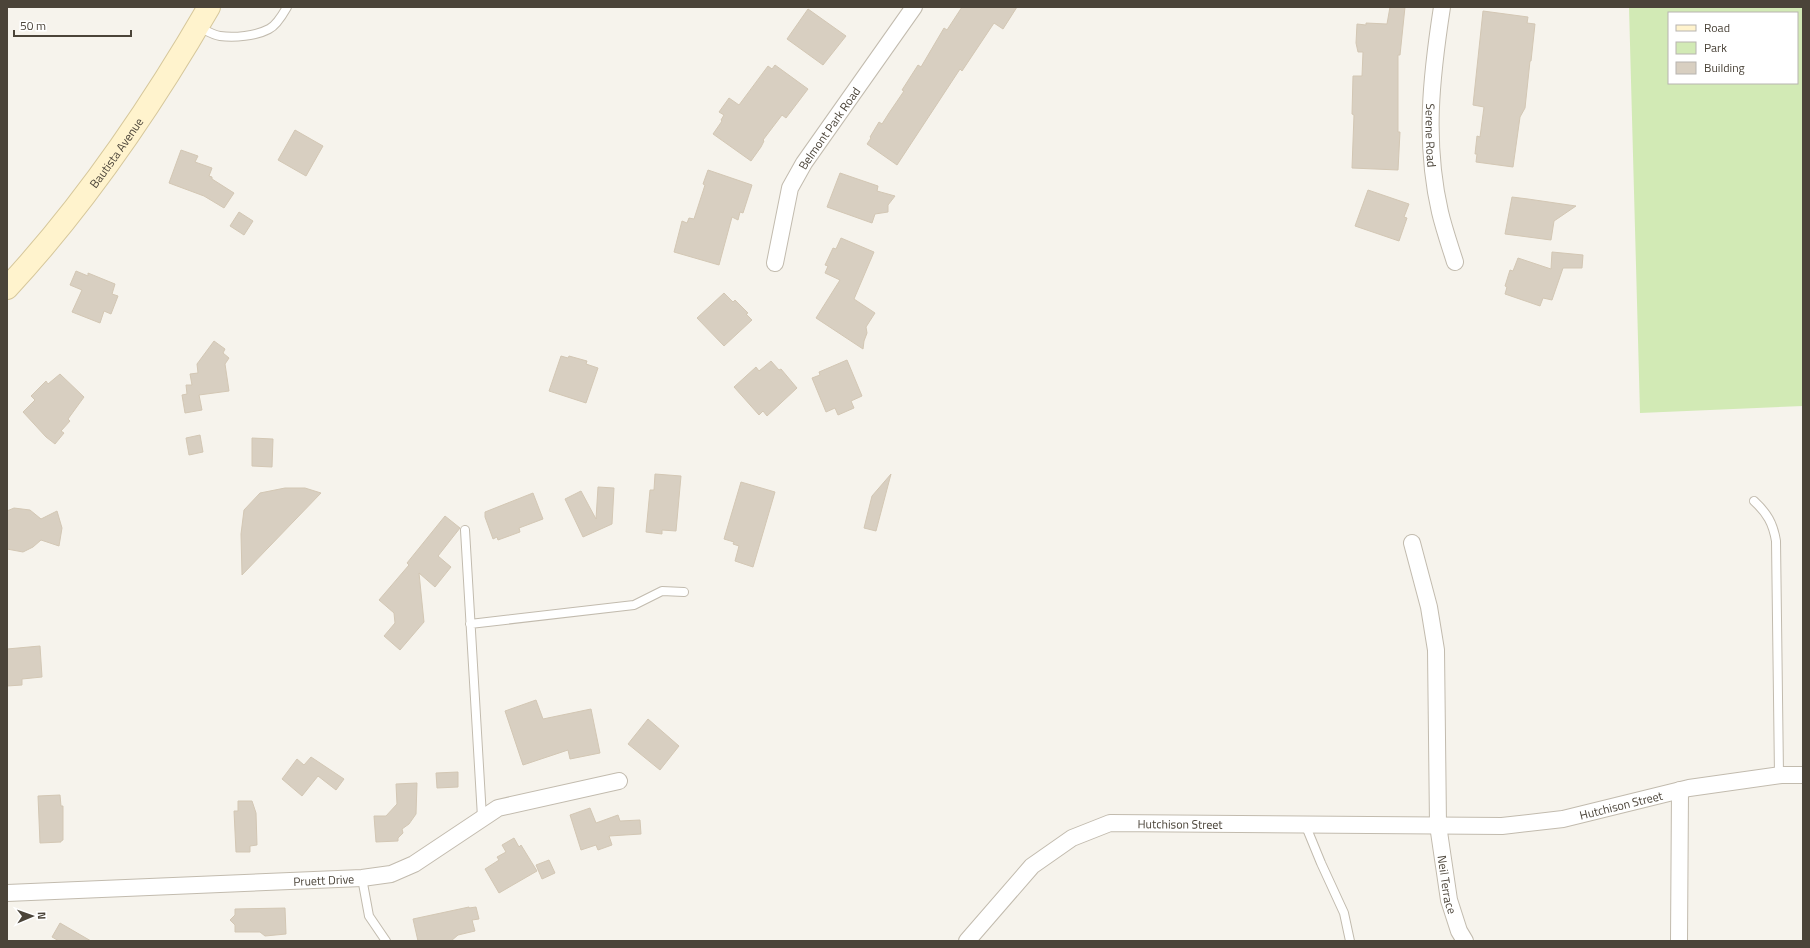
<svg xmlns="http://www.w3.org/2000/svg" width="1810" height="948" font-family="'Titillium Web',sans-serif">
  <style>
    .green { fill: #d2eab5; fill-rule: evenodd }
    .building { fill: #d8cfc1; stroke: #d3c7b4 }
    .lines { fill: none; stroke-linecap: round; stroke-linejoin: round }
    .lane-casing { stroke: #c2bbae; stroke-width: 10 }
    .street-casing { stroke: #c2bbae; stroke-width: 18 }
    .secondary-casing { stroke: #d6c79b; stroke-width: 24 }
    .lane { stroke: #fff; stroke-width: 8 }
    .street { stroke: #fff; stroke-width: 16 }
    .secondary { stroke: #fff3cd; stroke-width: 22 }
    .labels { text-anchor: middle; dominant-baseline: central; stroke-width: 3; stroke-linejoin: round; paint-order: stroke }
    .street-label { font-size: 12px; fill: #4b4439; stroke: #fff }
  </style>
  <rect width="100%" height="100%" fill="#f6f3ec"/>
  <path class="green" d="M1629,7H1803V406L1640,413ZM1669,13H1797V83H1669Z"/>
  <path class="building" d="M962,7H1017L1003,29L994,23L962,71L960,69L897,165L867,144L871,138L870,137L879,122L882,124L889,113L904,91L902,90L918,65L921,67L944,28L947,30Z
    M1390,7H1405L1400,55H1398V132H1400L1398,170L1352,168L1354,115L1352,114L1353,76H1362L1363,52H1358L1356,43L1357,24L1366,25V23L1387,24Z
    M808,9L846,36L823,65L787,39Z
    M1483,11L1528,17L1527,23L1535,24L1531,61H1530L1525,108L1520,117L1513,167L1476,162L1477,154H1475L1477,136L1480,137L1484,107L1473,105Z
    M775,65L808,89L786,118L782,115L763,140L764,141L761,147L751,161L713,134L722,121L721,120L724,115L719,112L729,98L739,105L768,66L772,69Z
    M295,130L323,146L306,176L278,160Z
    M181,150L198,156L195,162L212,168L209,176L212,177V179L234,193L224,208L204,196L169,183Z
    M708,170L752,185L743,213L740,212L738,220L732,217L719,265L674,252L682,221L687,223L689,218L694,219L705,185L703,184Z
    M840,173L878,186L877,191L895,196L888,205V212L875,214L872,223L827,207Z
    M1368,190L1409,204L1404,217L1407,218L1399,241L1355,226Z
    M1512,197L1528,199L1576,206L1554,221L1551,240L1505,234Z
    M239,212L253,221L244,235L230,226Z
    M841,238L874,252L854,299L875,313L866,327L867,333L864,341L863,349L816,318L840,280L825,273L828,266L825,265L833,248L836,249Z
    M1552,252L1583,255L1582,268H1563L1552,300L1543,298L1540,306L1505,294L1507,287L1505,286L1510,270L1513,271L1518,258L1551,269Z
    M76,271L88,276V273L115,284L112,294L118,296L111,314L104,311L100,323L72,312L82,290L70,285Z
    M724,293L733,302L735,300L748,313L746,314L752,320L724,346L697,318Z
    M214,341L225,349L223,353L229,358L225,364L229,391L199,395L202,410L185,413L182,395L187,394L186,385H192L190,374L198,373L197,364Z
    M561,356L568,358L569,356L587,361L586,364L598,368L586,403L549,391Z
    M847,360L862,396L851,401L854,408L838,415L835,408L826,412L812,378L820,375L819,372Z
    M771,361L779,370L781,369L797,388L767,416L763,411L759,415L734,387L756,367L759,371Z
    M60,374L84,397L68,419L70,421L61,431L64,433L55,444L46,437L23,412L35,400L31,396L46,381L48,384Z
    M200,435L203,452L189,455L186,438Z
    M252,438L273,439L272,467L252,466Z
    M655,474L681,476L676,531L662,530V534L646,532L650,490H654Z
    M891,474L876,531L864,528L872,496Z
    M741,482L775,492L753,567L735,561L739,546L733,544L734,542L724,539Z
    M598,487L614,488L612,524L583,537L565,499L581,491L596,519Z
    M285,488H305L321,493L242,575L241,534L244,510L260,493Z
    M533,493L543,519L519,528L520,532L498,540L497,537L493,539L485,517V512Z
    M14,508L30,510L41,519L57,511L62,528L59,546L41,540L33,547L23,552L7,549V511Z
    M445,516L460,528L438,556L451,567L435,587L419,573L424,622L400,650L384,636L395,623L394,613L379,600L409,565L407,563Z
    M40,646L42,677L22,679V685L7,686V649Z
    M536,700L543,719L591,709L600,753L570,759L568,750L523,765L505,711Z
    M648,719L679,746L660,770L628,744Z
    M311,757L344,779L336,790L318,776L302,796L282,779L297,759L304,765Z
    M458,772V787L437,788L436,773Z
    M417,783L416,814L409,824L402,829L403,833L398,838V841L376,842L374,816H386L397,804L396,784Z
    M60,795L61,806H63V840L61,841V842L40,843L38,796Z
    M238,801H252L256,813L257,845L250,846V852H236L234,811H238Z
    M590,808L596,823L618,815L620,821L640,820L641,834L609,836L612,845L598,850L596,845L581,850L570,815Z
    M514,838L519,847L521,845L537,871L499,893L485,869L499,860L497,857L506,852L502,845Z
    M549,860L555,873L542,879L536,865Z
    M469,907V908L476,907L479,919L472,920L475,931L458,935L451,941H418L413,919Z
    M285,908L286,934L265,936L260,932H235V925L230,920L235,915V909Z
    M60,923L91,941H59L52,937Z"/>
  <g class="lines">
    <defs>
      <path id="lane" d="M199,27C205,30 213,35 220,36C234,38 256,36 269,29C277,25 283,14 287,7
        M1754,501C1767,513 1773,523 1776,541L1779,775
        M465,530L482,817
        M470,624L634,605L662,591L684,592
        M1305,824L1321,863L1344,913L1350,941
        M362,878L369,916L386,941"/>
      <g id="street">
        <path id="s1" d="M1442,7C1431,78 1424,142 1440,212C1444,229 1450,246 1455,262"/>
        <path id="s2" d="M775,263L790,188L804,163L914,7"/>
        <path id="s3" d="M1412,543L1429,607L1436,650L1438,825L1449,900L1459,931L1465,941"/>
        <path id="s4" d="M7,893L362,878L391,874L414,864L498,808L619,781"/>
        <path id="s5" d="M967,941L1032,866L1072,838L1110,823L1502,826L1563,819L1689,788L1781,775H1803"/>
        <path d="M1679,941L1680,790"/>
      </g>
      <g id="secondary">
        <path id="s6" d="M7,288C86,203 151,107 209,7"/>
      </g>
    </defs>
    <use href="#lane" class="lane-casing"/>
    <use href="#street" class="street-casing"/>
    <use href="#secondary" class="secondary-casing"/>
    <use href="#lane" class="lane"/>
    <use href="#street" class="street"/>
    <use href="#secondary" class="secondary"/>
  </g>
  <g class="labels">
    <g class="street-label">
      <text stroke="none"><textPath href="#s2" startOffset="148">Belmont Park Road</textPath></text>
      <text stroke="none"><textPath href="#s1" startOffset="129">Serene Road</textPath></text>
      <text stroke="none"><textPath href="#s6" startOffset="174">Bautista Avenue</textPath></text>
      <text stroke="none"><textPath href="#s5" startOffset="702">Hutchison Street</textPath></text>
      <text stroke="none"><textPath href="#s5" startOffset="259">Hutchison Street</textPath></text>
      <text stroke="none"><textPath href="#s4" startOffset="317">Pruett Drive</textPath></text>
      <text stroke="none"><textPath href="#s3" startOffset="345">Neil Terrace</textPath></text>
    </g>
  </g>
  <rect width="1810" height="948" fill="none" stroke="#4b4439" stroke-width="16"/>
  <rect x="1668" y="12" width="130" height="72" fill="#ffffff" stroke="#b7b4b0"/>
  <rect x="1676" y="25" width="20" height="6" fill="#fff3cd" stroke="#b7b4b0"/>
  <text x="1704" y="32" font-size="12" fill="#4b4439">Road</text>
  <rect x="1676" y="42" width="20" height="12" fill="#d2eab5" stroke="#b7b4b0"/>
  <text x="1704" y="52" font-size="12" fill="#4b4439">Park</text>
  <rect x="1676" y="62" width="20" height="12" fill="#d8cfc1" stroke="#b7b4b0"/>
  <text x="1704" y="72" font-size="12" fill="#4b4439">Building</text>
  <g transform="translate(32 916) rotate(88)" stroke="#ffffff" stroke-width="3" paint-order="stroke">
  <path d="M0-3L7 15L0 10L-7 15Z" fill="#4b4439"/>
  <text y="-6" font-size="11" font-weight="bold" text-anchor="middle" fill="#4b4439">N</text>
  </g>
  <path d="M14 30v6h117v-6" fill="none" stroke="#4b4439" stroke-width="2"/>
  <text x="20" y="30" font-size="12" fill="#4b4439" stroke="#ffffff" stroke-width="3" paint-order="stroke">50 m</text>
</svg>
